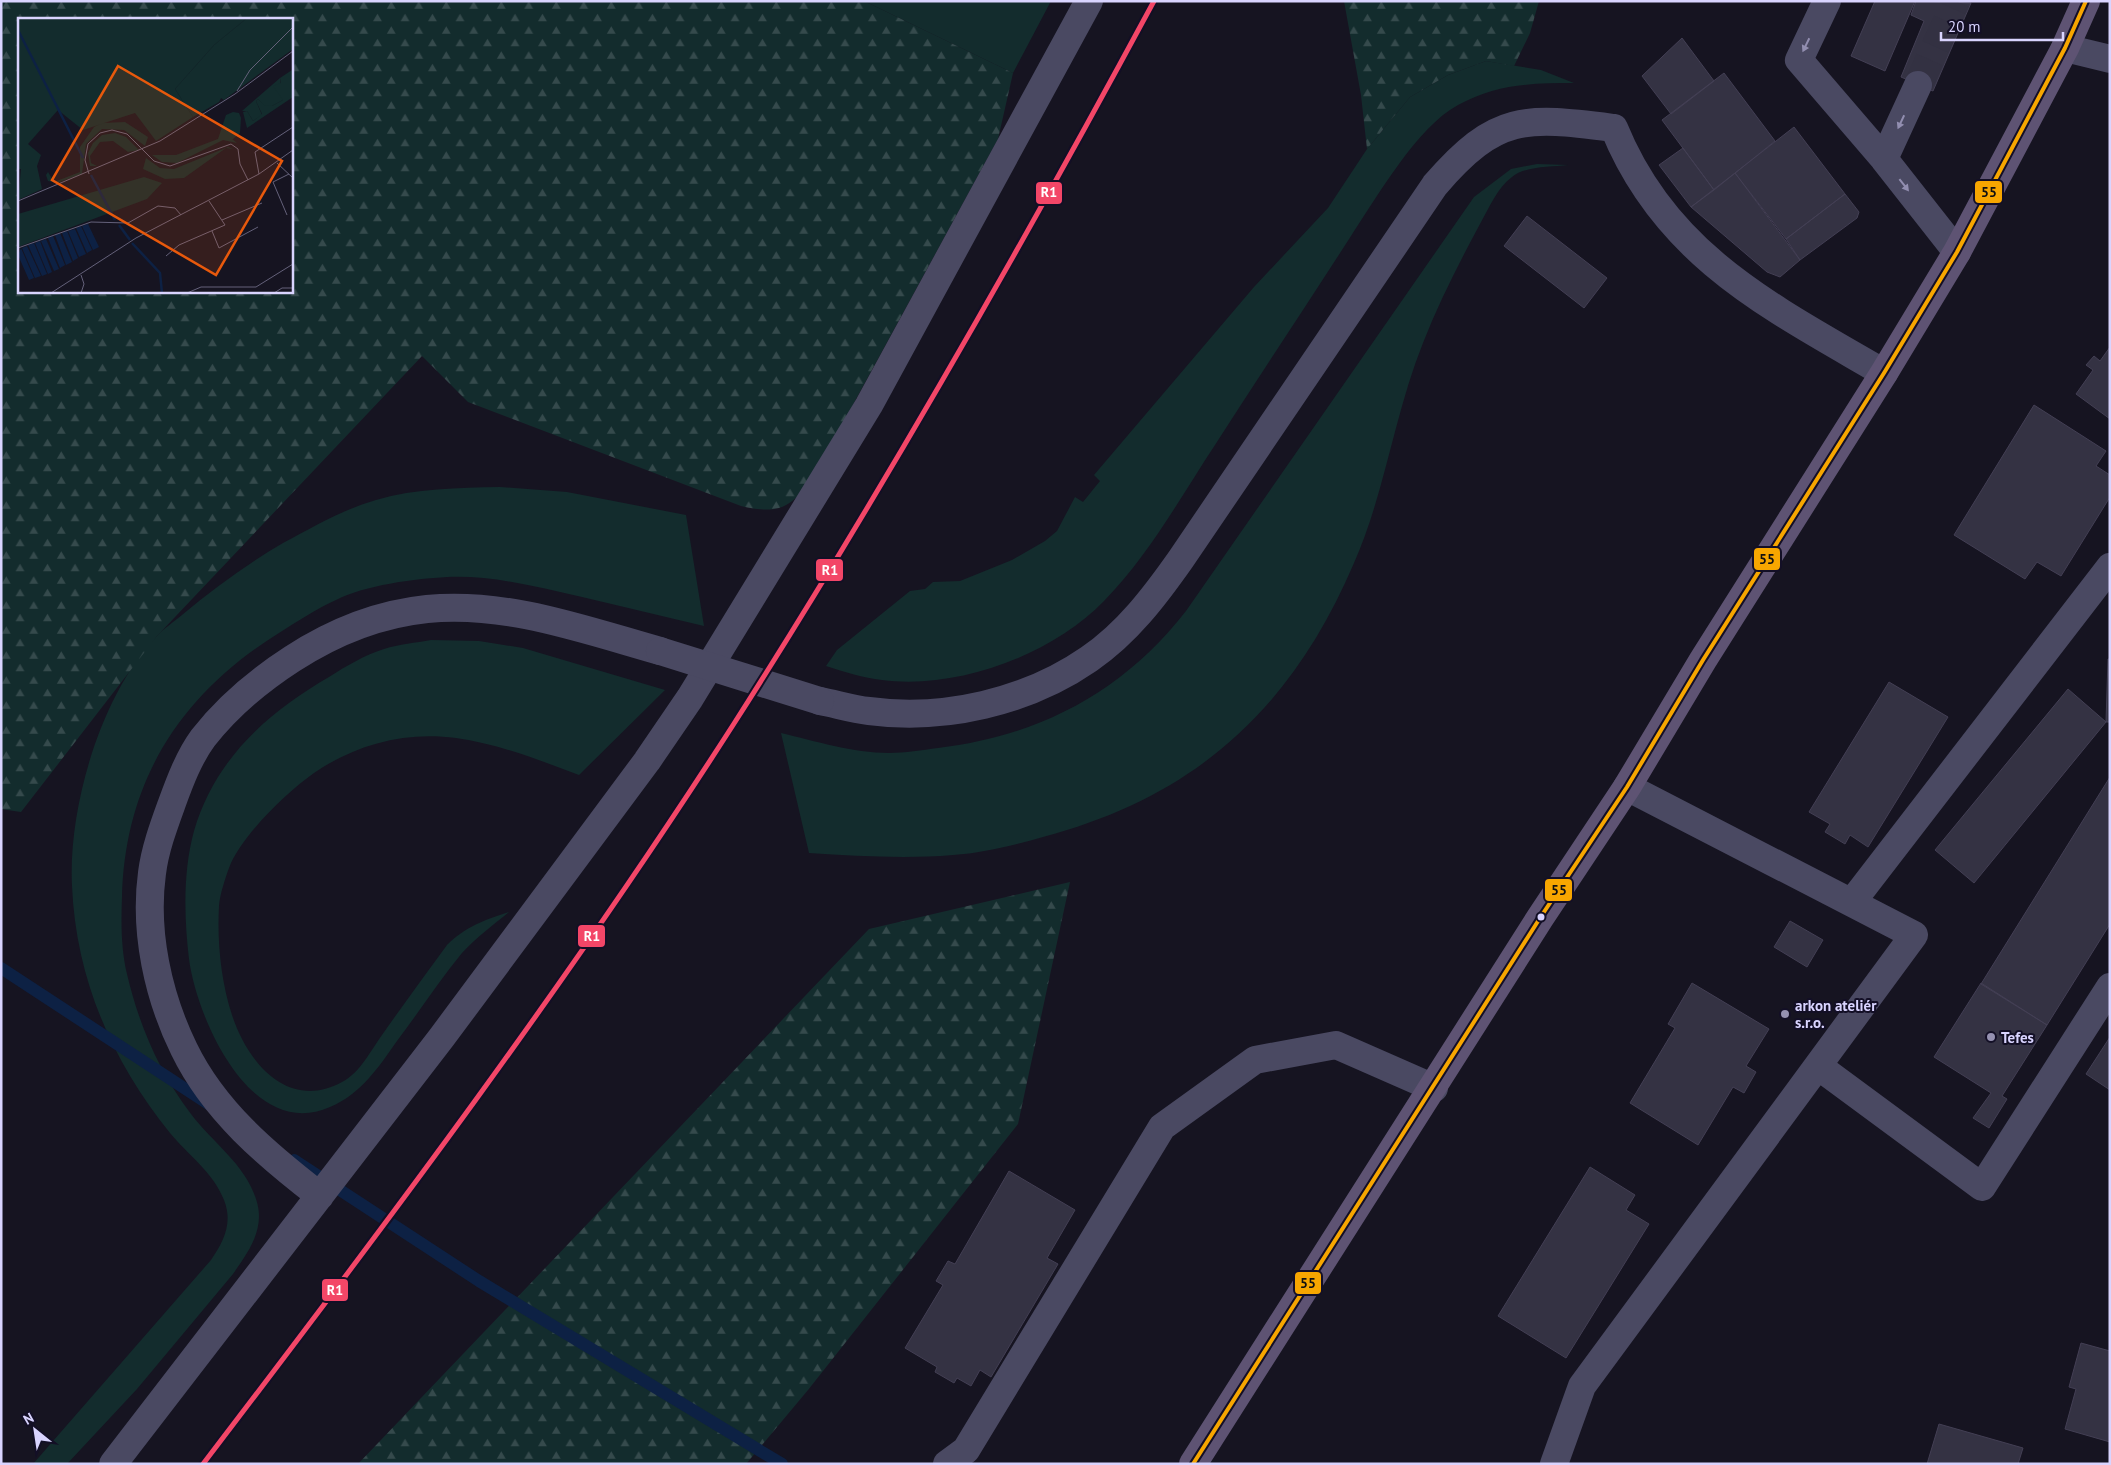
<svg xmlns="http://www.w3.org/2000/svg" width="2111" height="1465" font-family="'PT Sans',sans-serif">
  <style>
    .green { fill: #132c2d }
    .forest { fill: url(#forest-firs); fill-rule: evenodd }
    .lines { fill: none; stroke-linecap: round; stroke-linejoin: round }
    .stream { stroke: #0d2144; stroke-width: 12 }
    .building { fill: #343243; stroke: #433f54 }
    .minor-tunnel { stroke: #333142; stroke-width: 28; stroke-dasharray: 28 14; stroke-linecap: butt }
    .minor { stroke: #4a4962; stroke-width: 28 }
    .major { stroke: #5e5373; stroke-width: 28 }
    .minor-bridge { stroke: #4a4962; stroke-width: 28 }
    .bus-1-casing { stroke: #130f26; stroke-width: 8 }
    .bus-1 { stroke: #f7a600; stroke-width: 4 }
    .rail-1-casing { stroke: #130f26; stroke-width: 9 }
    .rail-1 { stroke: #f34667; stroke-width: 5 }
    .oneway { fill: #928eb0 }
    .bus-dot { fill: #d9d4ff; stroke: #130f26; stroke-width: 2 }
    .poi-dot { fill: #9591b1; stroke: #130f26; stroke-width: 2 }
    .labels { text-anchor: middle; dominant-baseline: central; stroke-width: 4; stroke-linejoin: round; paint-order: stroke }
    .poi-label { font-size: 15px; font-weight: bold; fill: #d9d4ff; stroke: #130f26; text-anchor: start }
    .inset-river { fill: none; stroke: #0d2144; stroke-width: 2.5 }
    .inset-road { fill: none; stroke: #64617a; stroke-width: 1 }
    .view { fill: #e8590c; fill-opacity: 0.15; stroke: #e8590c; stroke-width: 2.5 }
    .inset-edge { fill: none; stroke: #d9d4ff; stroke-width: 2.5 }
    .line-badge { stroke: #130f26; stroke-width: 2 }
    .badge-label { font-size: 14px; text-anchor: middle; font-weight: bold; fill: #fff }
    .pale-badge-label { font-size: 14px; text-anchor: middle; font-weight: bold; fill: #111 }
  </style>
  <defs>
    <pattern id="forest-firs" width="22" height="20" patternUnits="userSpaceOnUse" patternTransform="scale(1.25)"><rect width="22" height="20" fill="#132c2d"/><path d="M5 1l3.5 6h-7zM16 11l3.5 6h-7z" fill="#354a4c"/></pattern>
  </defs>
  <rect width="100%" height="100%" fill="#161421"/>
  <path class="green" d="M864,1H1051L1013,73Z
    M1486,61L1541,70L1574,83C1532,83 1496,84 1458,105C1417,127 1377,197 1351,236C1306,306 1260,375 1215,445C1180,498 1149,555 1104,601C1052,655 957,690 882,680C863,678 845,672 826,666L837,650L910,591L925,589L933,582L960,581L1012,560L1045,541L1057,531L1075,497L1083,502L1100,481L1094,475L1254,287L1328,208L1367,149L1410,97L1448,75Z
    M1537,164L1568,165C1551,167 1525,166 1512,177C1497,188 1489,208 1480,224C1459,263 1439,302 1423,343C1394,415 1385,493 1354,563C1292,708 1197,796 1043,837C1015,845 983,853 953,855C905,859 857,856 809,853L781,733C815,741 853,753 889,753C905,753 922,750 938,748C1039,736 1123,692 1186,611L1474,197L1511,169Z
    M500,487L567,492L686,515L704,626C663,616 623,607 582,597C537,587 493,575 447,577C413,579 366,585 336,600C316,609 298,621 279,633C181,694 125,780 122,897C121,922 121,949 127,974C139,1025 159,1072 191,1114C212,1142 245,1164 256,1199C266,1228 249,1251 233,1274L137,1389L67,1464H33L211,1260C224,1241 233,1223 224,1200C213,1172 188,1155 170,1133C112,1061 76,979 72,886C68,807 101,694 157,636C164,628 174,622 182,615C214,588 247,564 283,543C313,527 344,509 376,500C416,488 458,488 500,487Z
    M431,640L479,641L523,648L665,690L579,775C539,760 499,744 456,738C406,731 356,744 314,773C287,792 241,836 229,868C225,879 220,894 219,906C217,942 221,981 232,1015C248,1064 289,1111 342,1082C360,1073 371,1050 382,1035C403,1005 425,975 447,945C465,927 484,920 509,912C493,925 476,938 462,953C439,981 419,1012 397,1041C378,1068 361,1094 330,1107C251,1142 197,1019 189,959C184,917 183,871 194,831C215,759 267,713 329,677C346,666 365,655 384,649C399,644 416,643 431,640Z"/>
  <path class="forest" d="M1,1H864L1013,73L998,139L820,465C796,502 787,517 741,506L468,402L422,356L157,636L21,812L1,809ZM19,19H291V291H19Z
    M1344,1H1539L1530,33L1514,66L1486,61L1448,75L1410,97L1367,149L1361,95Z
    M1070,882L1018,1124L808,1390L746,1464H358L869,929Z"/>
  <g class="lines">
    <path class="stream" d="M1,968L210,1105
      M294,1160L479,1281L782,1464"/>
  </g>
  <path class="building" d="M1875,1H1915L1885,71L1851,56Z
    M1916,1L1971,3L1933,91L1901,77L1924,21L1911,15Z
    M1682,38L1714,81L1671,114L1642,76Z
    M1724,73L1775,141L1714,190L1662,120Z
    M1794,127L1845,194L1786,239L1735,173Z
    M1683,148L1714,190L1691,207L1659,165Z
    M1735,173L1800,260L1780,277L1767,272L1691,207Z
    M1845,194L1859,212L1857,218L1800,260L1786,239Z
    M1527,216L1607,278L1584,308L1504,246Z
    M2110,347V419L2076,394L2093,370L2086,365L2094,356L2100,361Z
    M2034,405L2106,451L2096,466L2110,475V497L2061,576L2037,562L2025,579L1954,535Z
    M2108,659H2110V722H2106Z
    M1889,682L1948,717L1868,847L1850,835L1845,844L1825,832L1830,824L1809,812Z
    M2068,689L2106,722L1974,883L1935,850Z
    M2110,777V924L2047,1025L1981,984Z
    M1790,921L1823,940L1807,967L1774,947Z
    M1692,983L1769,1029L1746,1066L1756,1072L1744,1093L1733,1087L1698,1145L1630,1103L1675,1028L1668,1024Z
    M1981,983L2047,1025L2002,1096L2007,1099L1989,1128L1973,1118L1991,1093L1934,1057Z
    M2110,1037V1090L2086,1074Z
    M1590,1167L1635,1195L1626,1210L1649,1224L1566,1358L1498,1316Z
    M1009,1171L1075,1210L1047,1258L1058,1264L991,1377L980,1370L971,1386L957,1378L954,1383L935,1372L937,1367L905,1348L943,1285L936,1281L948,1261L955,1264Z
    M2081,1343L2110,1351V1442L2065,1429L2076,1389L2069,1387Z
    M1939,1424L2023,1448L2018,1464H1927Z"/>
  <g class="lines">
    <path class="minor-tunnel" d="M1918,85L1956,1"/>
    <path class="minor" d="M1827,1L1799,60L1884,159L1957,252
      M2065,48L2110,59
      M1884,159L1918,85
      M820,701C836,704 852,709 869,711C944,721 1027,702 1089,659C1127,633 1155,596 1181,559L1435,185C1497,113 1525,117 1614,128C1666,256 1771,307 1884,373
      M1852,902L2110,567
      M1818,1066L1982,1187L2110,987
      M320,1196C267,1155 214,1111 184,1049C158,996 144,932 152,873C155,849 164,825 172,803C180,781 189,757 203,738C228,706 258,681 292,659C332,633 378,614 427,609C506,601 585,630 660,651
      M113,1464L442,1037L647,761L690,698L869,405L1089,1
      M947,1464L966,1450L1162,1127L1255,1060L1336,1045L1434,1088
      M1554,1464L1582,1386L1914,935L1627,787"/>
    <path class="major" d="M1193,1464L1540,918L1627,787L1703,660L1884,373L1957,252L2065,48L2086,1"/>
    <path class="minor-bridge" d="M660,651L820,701"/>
    <defs>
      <path id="bus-1" d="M1193,1464L1540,918L1627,787L1703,660L1884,373L1957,252L2065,48L2086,1"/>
    </defs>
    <use href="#bus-1" class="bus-1-casing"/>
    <use href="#bus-1" class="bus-1"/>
    <defs>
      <path id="rail-1" d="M203,1464C388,1222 571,978 735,722C885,487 1022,246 1154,1"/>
    </defs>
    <use href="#rail-1" class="rail-1-casing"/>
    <use href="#rail-1" class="rail-1"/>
  </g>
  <defs><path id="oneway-solid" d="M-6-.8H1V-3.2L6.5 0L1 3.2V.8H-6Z" transform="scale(1.25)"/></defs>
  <g class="oneway">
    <use href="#oneway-solid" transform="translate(1806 45) rotate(116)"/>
    <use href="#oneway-solid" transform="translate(1901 122) rotate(115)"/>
    <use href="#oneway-solid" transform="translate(1904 185) rotate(52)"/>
  </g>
  <circle class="bus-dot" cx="1541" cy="917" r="4.5"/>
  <g class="poi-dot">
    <circle cx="1785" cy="1014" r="5"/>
    <circle cx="1991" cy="1037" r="5"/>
  </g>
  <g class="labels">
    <g class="poi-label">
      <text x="1795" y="1005">arkon ateliér<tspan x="1795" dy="17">s.r.o.</tspan></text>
      <text x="2001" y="1037">Tefes</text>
    </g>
  </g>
  <g transform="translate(18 18)">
    <rect width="275" height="275" fill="#161421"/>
    <path d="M229,0H275V31L206,82L203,80L201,84L175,99L157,71L196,27ZM262,60L265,82L254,88H246L240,81L238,83L244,97L235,103L229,93H224ZM107,104L130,119L127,128L106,112L84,111L68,126L64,156L39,165L30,163L28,157L30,154L36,164L62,154V129L76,109L83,105ZM97,115L108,119L121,132L110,134L95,123L82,124L72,138L73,145L79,148H72L70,135L75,125L84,117ZM205,119L213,120L219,125L205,122L159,145L144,144L134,137H158ZM210,129L215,131L208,130L166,160L147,161L125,151L128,140L142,150L156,151Z" fill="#132c2d"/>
    <path d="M0,0H229L196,27L157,71L175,99L138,123L117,95L65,112L40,92L10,126L23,137L19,148L24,171L0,182L3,151H0ZM274,52L275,79L229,110L225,94L229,93L235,103L244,96L238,83L240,81L246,87L254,88L265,82L255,68L263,65L262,60ZM215,94L221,95L223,100L222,115L215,121H200L208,97ZM126,159L144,165L129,181L0,229V196Z" fill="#132c2d"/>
    <path d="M70,206L81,229L75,232L64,208ZM63,208L74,232L69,235L58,210ZM57,211L68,236L61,239L50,213ZM49,213L60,240L55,243L44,215ZM42,215L54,244L48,247L37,217ZM35,218L47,247L42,250L30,220ZM28,221L41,251L36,253L23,223ZM22,223L34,254L30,256L17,225ZM16,225L29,256L24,258L10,227ZM9,228L23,258L17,260L4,230ZM3,230L16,260L11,262L0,237Z" fill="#0d2144"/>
    <path class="inset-river" d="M0,12L65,140M73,157L97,202M101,207L112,222M114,225L142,255L144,275"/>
    <path class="inset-road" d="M219,73L232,52L275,9M259,145L275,160M71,156L67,142L70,126L82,115L94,112L109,116L136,143L152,148L213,126L220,131L222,146L230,162M241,156L237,134L275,109M0,183L142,123L217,76L275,33M269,197L255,164L271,156M204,202L244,185M194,213L201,230L240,209M0,230L73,204L110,205L140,188L157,190L163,197M148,238L161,227L207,207L191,183M63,257L66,266L63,275M33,275L118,220L241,156L275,132M169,275L183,269H238L275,246M256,275L264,270H275"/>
    <path class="view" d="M100,48L264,143L198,257L34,162Z"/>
    <rect width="275" height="275" class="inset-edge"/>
  </g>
  <g class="line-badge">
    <rect x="1974" y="180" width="29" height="24" rx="5" fill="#f7a600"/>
    <rect x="1035" y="181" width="28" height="24" rx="5" fill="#f34667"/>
    <rect x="1753" y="547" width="28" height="24" rx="5" fill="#f7a600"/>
    <rect x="815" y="558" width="29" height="24" rx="5" fill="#f34667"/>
    <rect x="1544" y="878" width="29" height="24" rx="5" fill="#f7a600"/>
    <rect x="577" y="924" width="29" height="24" rx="5" fill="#f34667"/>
    <rect x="1294" y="1271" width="28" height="24" rx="5" fill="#f7a600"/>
    <rect x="321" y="1278" width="28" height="24" rx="5" fill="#f34667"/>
  </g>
  <g class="badge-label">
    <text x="1049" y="197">R1</text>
    <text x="830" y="575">R1</text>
    <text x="592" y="941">R1</text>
    <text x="335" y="1295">R1</text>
  </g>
  <g class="pale-badge-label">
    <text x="1989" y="197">55</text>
    <text x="1767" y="564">55</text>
    <text x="1559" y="895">55</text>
    <text x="1308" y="1288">55</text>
  </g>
  <rect width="2111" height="1465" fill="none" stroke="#d9d4ff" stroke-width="5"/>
  <g transform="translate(35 1430) rotate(330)" stroke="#130f26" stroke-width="4" paint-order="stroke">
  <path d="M0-4L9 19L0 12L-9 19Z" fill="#d9d4ff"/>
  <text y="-8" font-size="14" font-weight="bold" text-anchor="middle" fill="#d9d4ff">N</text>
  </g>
  <path d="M1941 32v8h122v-8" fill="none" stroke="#d9d4ff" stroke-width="2.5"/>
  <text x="1948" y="32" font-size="15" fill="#d9d4ff" stroke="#130f26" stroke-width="4" paint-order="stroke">20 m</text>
</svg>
